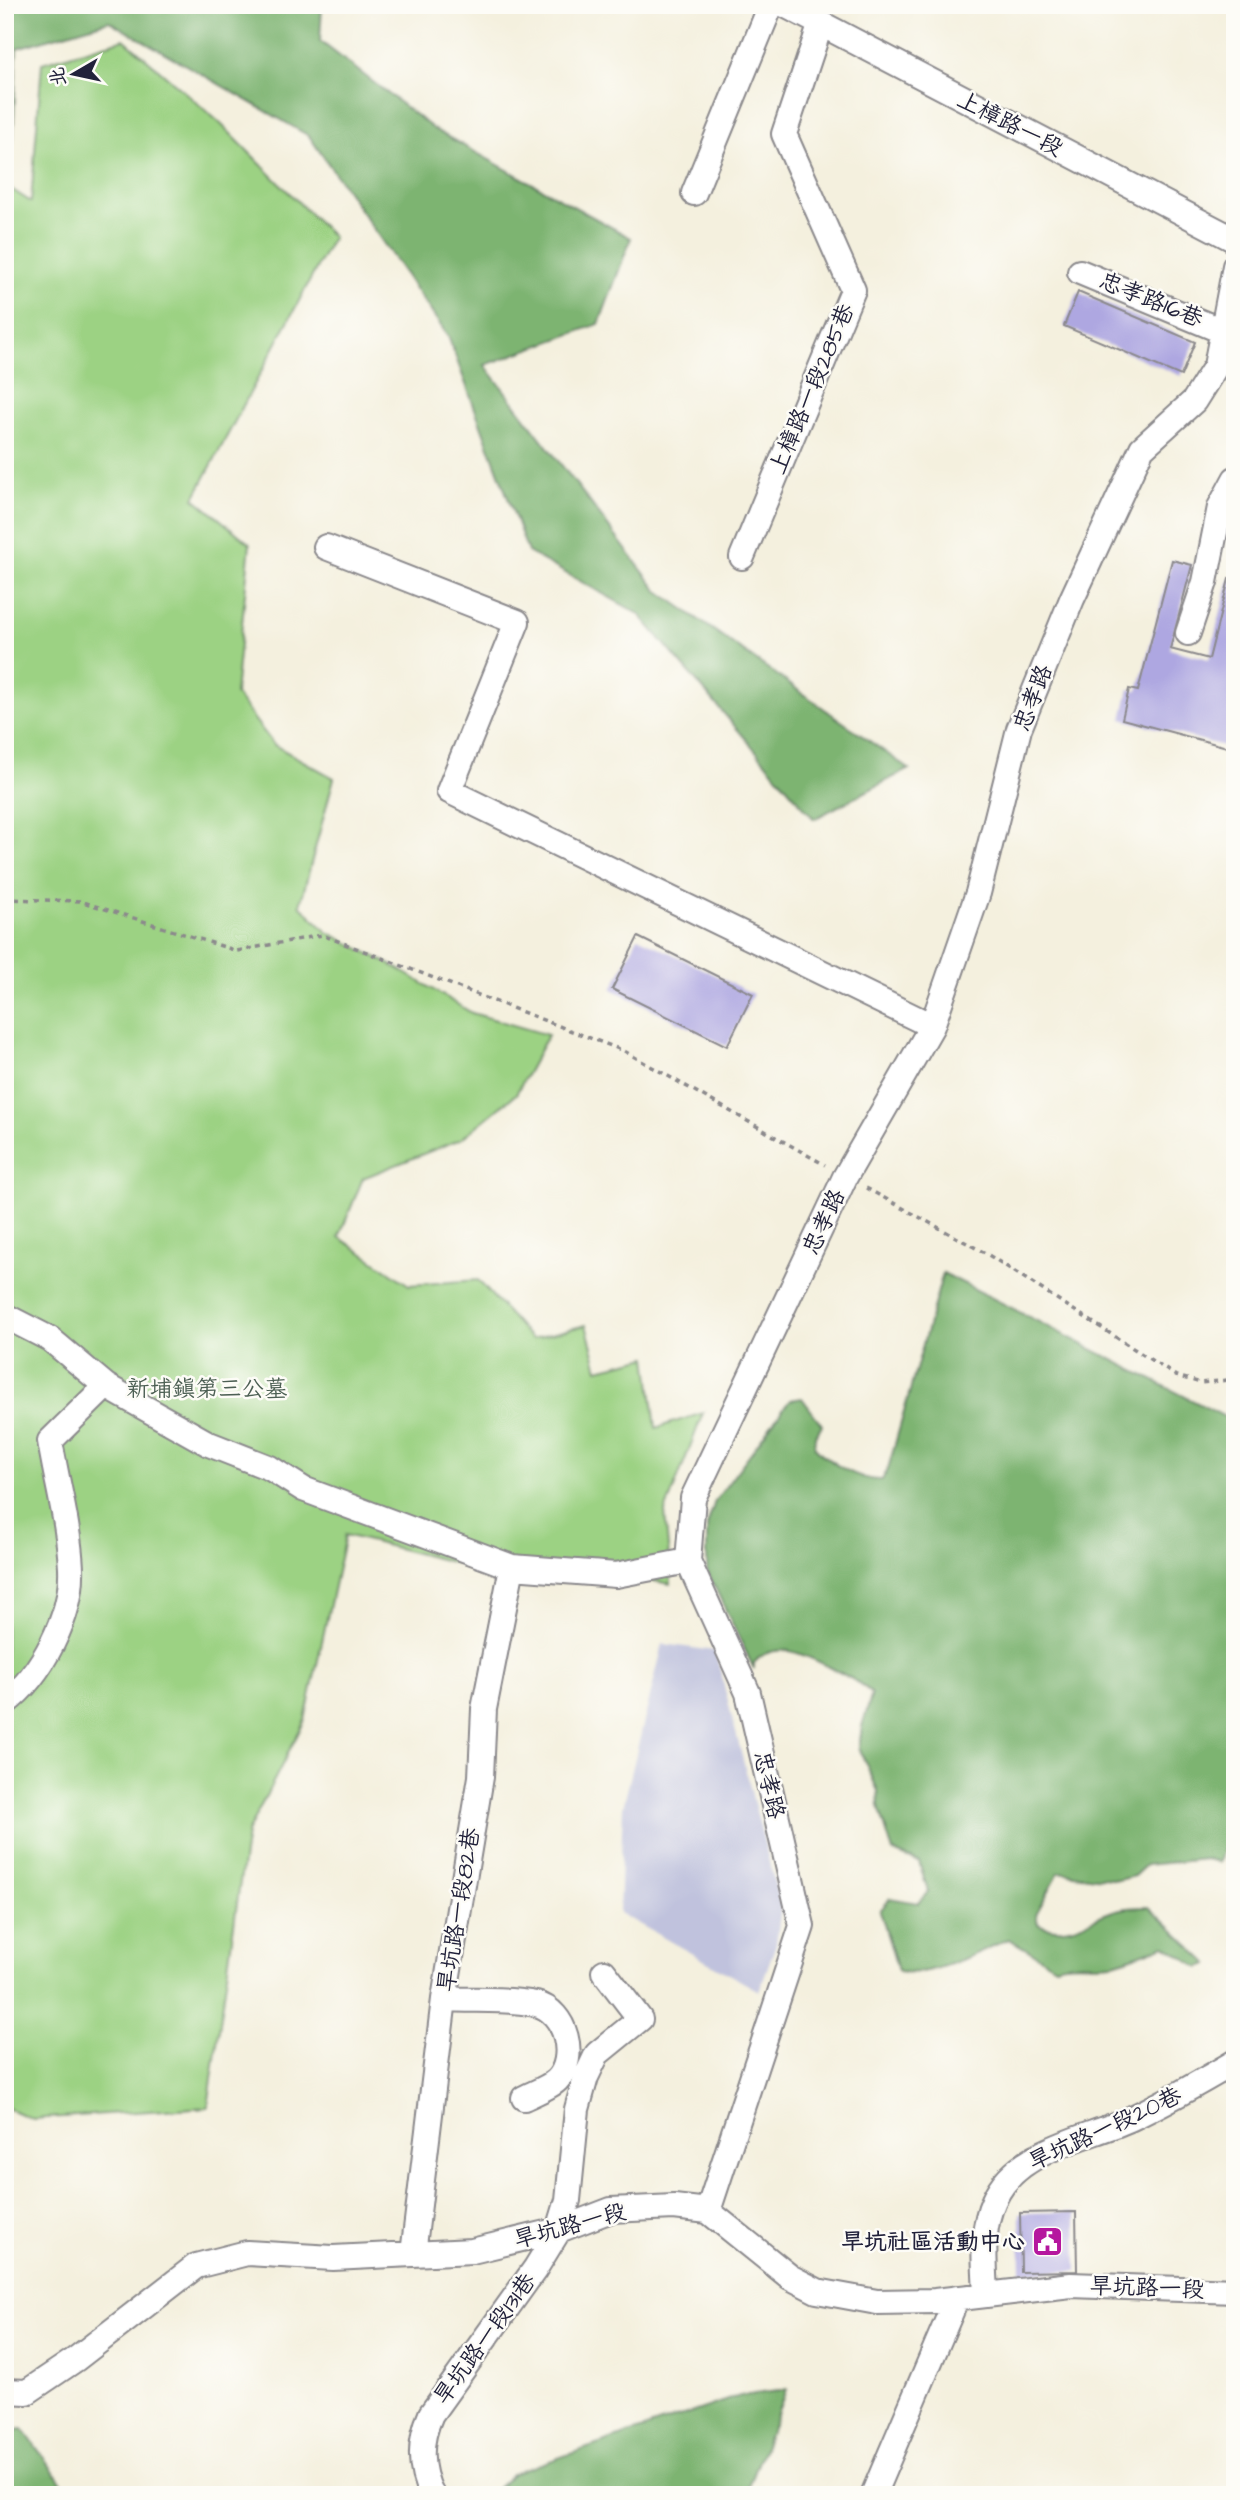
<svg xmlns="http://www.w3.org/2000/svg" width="1240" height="2500" font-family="'Architects Daughter','LXGW WenKai TC',sans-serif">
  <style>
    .industrial { fill: #c0c2dd }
    .green { fill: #9cd283; stroke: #5f7a5f; stroke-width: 2 }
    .forest { fill: #7db471; stroke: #506b56; stroke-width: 2 }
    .building { fill: #aea7e1 }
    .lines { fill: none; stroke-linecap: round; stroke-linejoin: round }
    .minor-casing { stroke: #8b898c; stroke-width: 28 }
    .path { stroke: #8b898c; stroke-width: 3.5; stroke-dasharray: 5 5; stroke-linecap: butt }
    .minor { stroke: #fff; stroke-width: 24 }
    .labels { text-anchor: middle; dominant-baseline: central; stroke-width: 5; stroke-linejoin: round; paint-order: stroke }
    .street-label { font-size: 23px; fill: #22223b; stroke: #fdfcf7 }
    .park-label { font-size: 23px; fill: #4d6054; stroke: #fdfcf7 }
    .poi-label { font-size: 23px; font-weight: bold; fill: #22223b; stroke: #fdfcf7; text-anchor: end }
  </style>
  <rect width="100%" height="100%" fill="#fdfcf7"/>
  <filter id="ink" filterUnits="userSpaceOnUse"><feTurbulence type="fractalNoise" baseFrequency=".0143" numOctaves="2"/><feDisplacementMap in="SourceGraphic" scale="14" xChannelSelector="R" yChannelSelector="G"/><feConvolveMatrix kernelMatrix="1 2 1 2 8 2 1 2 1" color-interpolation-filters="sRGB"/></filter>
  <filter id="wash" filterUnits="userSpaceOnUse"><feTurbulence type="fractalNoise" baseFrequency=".00686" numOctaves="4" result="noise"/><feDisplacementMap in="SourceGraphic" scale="28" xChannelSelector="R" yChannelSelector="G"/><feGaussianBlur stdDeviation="1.57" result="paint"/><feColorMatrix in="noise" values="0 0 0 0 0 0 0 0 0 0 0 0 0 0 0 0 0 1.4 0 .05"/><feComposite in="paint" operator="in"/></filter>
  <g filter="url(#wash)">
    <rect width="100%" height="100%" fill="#f4f0de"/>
    <path class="industrial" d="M663,1644L715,1651L781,1908L776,1944L759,1991L619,1913L623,1807Z"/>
    <path class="green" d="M124,39L220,123L333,237L194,498L250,544L235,694L274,745L334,778L300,905L327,932L397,968L472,1013L548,1035L516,1094L461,1139L363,1178L339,1237L409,1285L478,1280L531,1339L586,1325L598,1369L647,1357L656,1428L703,1413L665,1512L671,1584L631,1577L507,1576L345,1535L305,1720L247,1833L208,2107L32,2119L5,2107V185L31,202L42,63Z"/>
    <path class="forest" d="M5,5H322L320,41L435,130L631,238L599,324L485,365L657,590L909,769L814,819L639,614L528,552L448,336L309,136L109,21L17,48L13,141L5,137Z
      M943,1273L1235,1422V1814L1219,1862L1206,1859L1146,1865L1134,1876L1118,1880L1059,1872L1036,1914L1038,1924C1067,1939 1088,1918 1116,1910C1126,1907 1138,1907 1149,1907L1209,1964L1199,1967L1165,1945C1154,1949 1121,1962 1112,1963C1092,1966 1074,1960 1055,1966L1009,1939C980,1951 927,1980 898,1971L880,1911L890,1898L918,1903L928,1892L919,1862L893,1852L879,1807L878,1791L859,1748L862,1726L872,1694C863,1682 804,1653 789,1651C775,1649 762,1653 754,1663V1669L707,1571V1526L715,1501L790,1400L802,1398L822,1425L815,1436V1447C829,1463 860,1481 882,1480L888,1469Z
      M786,2390L746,2495H491L511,2474L740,2396Z
      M23,2429L71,2495H5V2431Z"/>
    <g id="blocks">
      <path class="building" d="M1078,292L1195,342L1181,376L1064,326Z
        M1172,560L1192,565L1170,649L1209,659L1229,579L1235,580V717L1227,747L1122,719L1129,689L1138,691Z
        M638,937L753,994L727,1046L612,989Z
        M1076,2212L1077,2271L1021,2272L1020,2213Z"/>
    </g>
  </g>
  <g filter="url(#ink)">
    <use href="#blocks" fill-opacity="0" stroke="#8b898c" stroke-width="2"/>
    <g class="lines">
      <defs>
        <path id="minor" d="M785,5L1235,240
          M694,193L771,5
          M1080,272L1234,336
          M326,547L517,622L449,791L932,1026
          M742,557L853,290L784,134L820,26
          M1188,633L1205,582L1220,507L1235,479
          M5,1316L50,1339L106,1386L209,1444L270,1468L303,1489L512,1567L616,1575L688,1561
          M5,1703C42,1675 73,1615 71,1568C69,1526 57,1483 50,1441L106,1386
          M444,1999C474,2001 507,1998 536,2004C566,2011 578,2058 557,2080C550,2087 534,2093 524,2098
          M708,2211L802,1926L748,1693L688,1561L693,1498L845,1177L932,1026L978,893L1019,729L1072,599L1142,448L1194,401L1216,366L1235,266
          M413,2254L444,1999L481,1777L484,1709L512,1567
          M986,2295C985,2263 980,2230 994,2200C1016,2149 1087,2139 1132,2118C1168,2101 1201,2082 1235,2062
          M5,2391L27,2392L76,2359L196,2266L247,2253L333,2258L472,2251L559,2230L611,2210L674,2207L708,2211L790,2277L817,2291L877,2302L935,2301L1071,2285L1235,2291
          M432,2495C418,2467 419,2441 431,2414L535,2269L559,2230L568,2200L577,2109L586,2077L597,2054L640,2019L604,1972
          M873,2495L957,2298"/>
      </defs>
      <use href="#minor" class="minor-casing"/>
      <path class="path" d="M5,899L80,901L237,951L322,935L624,1051L825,1165
        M866,1188L987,1254L1176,1376L1201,1383L1228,1380L1235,1370"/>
      <use href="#minor" class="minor"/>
    </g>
  </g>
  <defs>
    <symbol id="civic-square" viewBox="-11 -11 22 22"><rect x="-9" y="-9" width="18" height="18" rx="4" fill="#b5179e" stroke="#fdfcf7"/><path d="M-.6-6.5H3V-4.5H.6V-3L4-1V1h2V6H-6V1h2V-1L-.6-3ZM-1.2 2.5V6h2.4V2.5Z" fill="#fff"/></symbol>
  </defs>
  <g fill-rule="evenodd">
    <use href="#civic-square" x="1030" y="2224" width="35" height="35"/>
  </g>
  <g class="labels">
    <g class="street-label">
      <text transform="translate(1010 124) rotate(27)">上樟路一段</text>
      <text transform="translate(1151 300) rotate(22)">忠孝路16巷</text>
      <text transform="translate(812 389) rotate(-67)">上樟路一段285巷</text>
      <text transform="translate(1033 698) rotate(-69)">忠孝路</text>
      <text transform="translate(824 1222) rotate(-65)">忠孝路</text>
      <text transform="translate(769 1785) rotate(77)">忠孝路</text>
      <text transform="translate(459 1910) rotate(-81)">旱坑路一段82巷</text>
      <text transform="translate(1105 2129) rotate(-25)">旱坑路一段20巷</text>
      <text transform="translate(570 2226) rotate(-15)">旱坑路一段</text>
      <text transform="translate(1147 2288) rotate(2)">旱坑路一段</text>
      <text transform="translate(485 2339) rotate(-54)">旱坑路一段131巷</text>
    </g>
    <g class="park-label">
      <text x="207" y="1389">新埔鎮第三公墓</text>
    </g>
    <g class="poi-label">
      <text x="1025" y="2242">旱坑社區活動中心</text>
    </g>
  </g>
  <rect width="1240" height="2500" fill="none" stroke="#fdfcf7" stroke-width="28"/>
  <g transform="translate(74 74) rotate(261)" stroke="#fdfcf7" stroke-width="5" paint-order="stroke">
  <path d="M0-5L12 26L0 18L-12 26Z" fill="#22223b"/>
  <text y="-10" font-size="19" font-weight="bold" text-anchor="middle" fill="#22223b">北</text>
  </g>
</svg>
